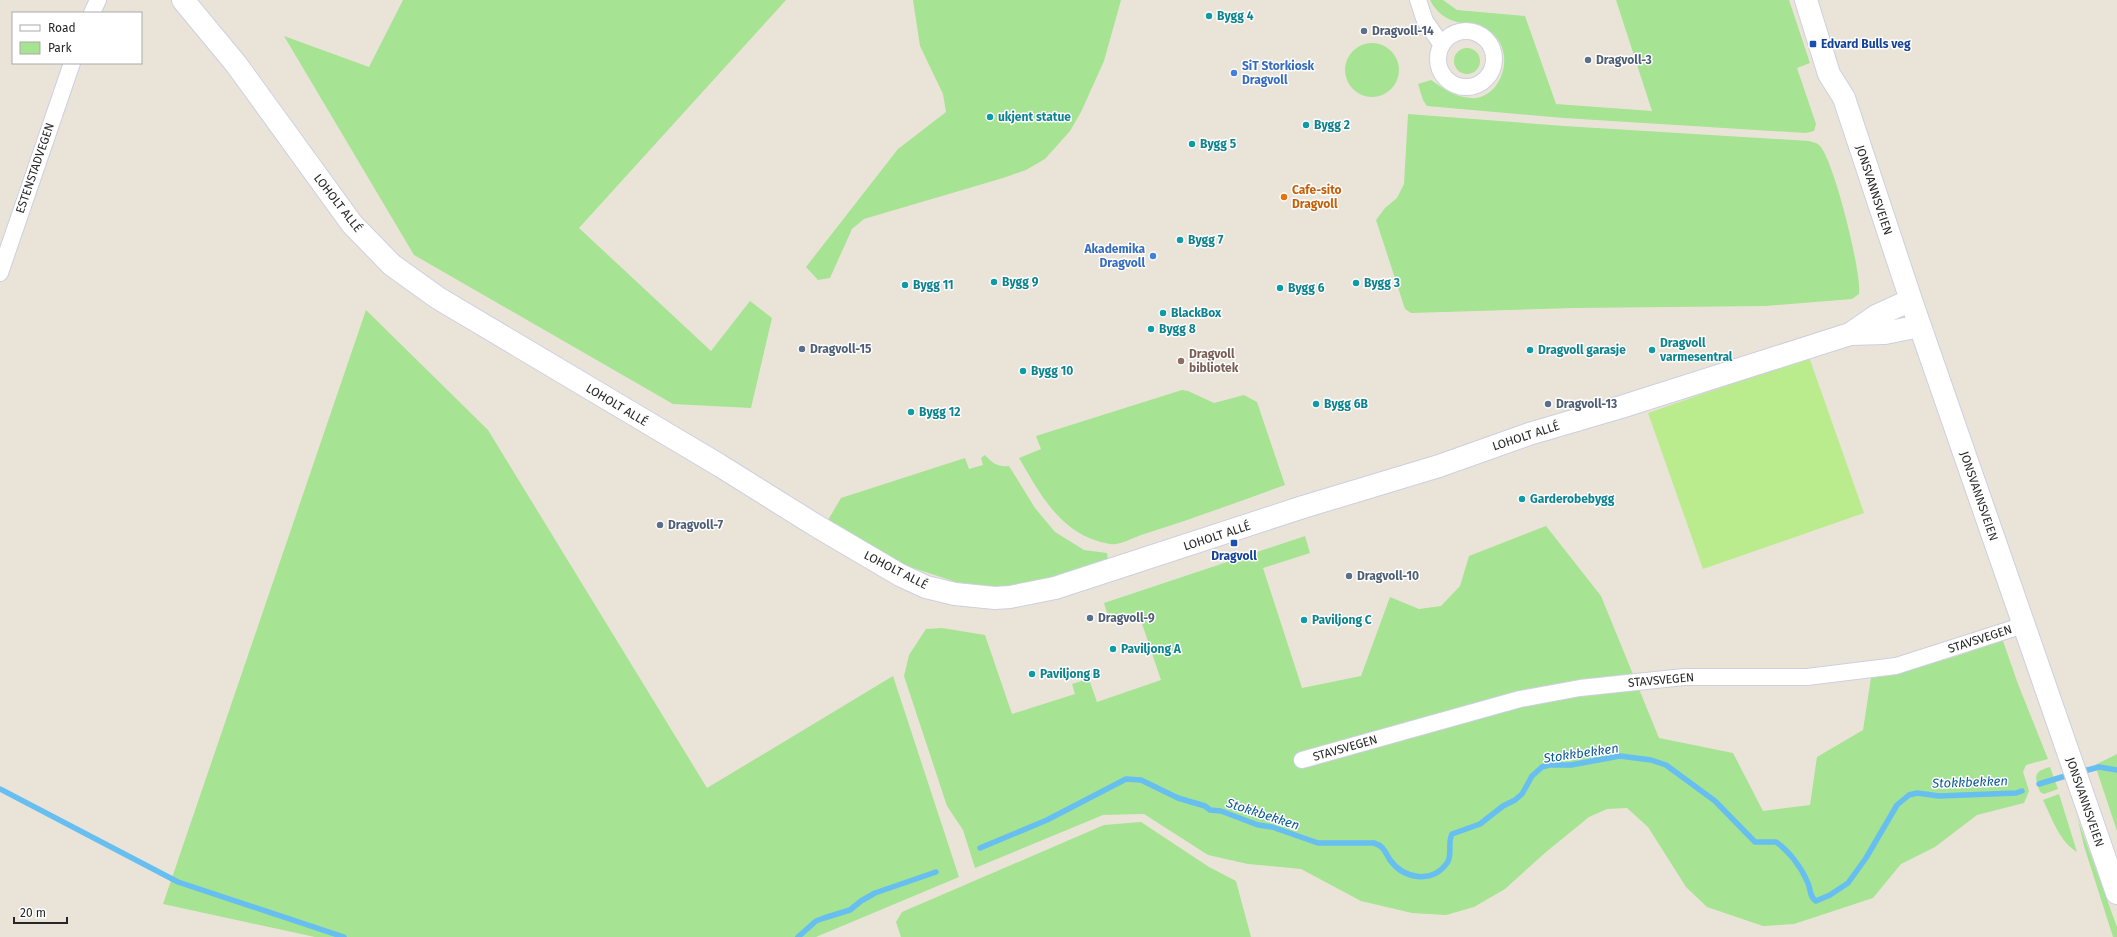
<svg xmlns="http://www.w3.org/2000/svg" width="2117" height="937" font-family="'Fira Sans',sans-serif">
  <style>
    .green { fill: #a6e392 }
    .pitch { fill: #baeb8d }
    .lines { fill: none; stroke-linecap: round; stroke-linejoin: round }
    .stream { stroke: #67bef0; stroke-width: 5.5 }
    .street-casing { stroke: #cdcfe1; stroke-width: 18 }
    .secondary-casing { stroke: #cdcfe1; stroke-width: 24 }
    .street { stroke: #fff; stroke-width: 16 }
    .secondary { stroke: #fff; stroke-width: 22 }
    .culture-dot { fill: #0f9aa8; stroke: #fff; stroke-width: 1.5 }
    .service-dot { fill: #5c6f8a; stroke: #fff; stroke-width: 1.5 }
    .transit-dot { fill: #1a4fb4; stroke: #fff; stroke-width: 1.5 }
    .shop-dot { fill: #3f7fe0; stroke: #fff; stroke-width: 1.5 }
    .food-dot { fill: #e8710a; stroke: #fff; stroke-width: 1.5 }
    .education-dot { fill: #8d6e63; stroke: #fff; stroke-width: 1.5 }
    .labels { text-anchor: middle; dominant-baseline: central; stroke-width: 3; stroke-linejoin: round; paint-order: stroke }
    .culture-label { font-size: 12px; font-weight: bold; fill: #0d838f; stroke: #fff; text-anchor: start }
    .service-label { font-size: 12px; font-weight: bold; fill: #4e5e75; stroke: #fff; text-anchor: start }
    .transit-label { font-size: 12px; font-weight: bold; fill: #164399; stroke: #fff; text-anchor: start }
    .shop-label { font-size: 12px; font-weight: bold; fill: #366cbe; stroke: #fff; text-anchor: start }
    .street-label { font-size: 12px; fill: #272727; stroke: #fff }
    .food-label { font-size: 12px; font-weight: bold; fill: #c56008; stroke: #fff; text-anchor: start }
    .education-label { font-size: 12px; font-weight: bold; fill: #785e54; stroke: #fff; text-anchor: start }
    .water-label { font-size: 13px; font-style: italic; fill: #0b5997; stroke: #fff }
  </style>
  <rect width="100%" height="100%" fill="#eae4d8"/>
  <path class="green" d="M403,0H786L579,228L711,351L750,301L772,318L751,408L673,404L414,255L284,36L369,67Z
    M913,0H1121L1104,61L1081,112L1070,131L1045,159L1026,170L1003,178L864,219L852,229L830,278L818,280L806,267L898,149L946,112L943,94L920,46Z
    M1430,0H1443L1457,10L1525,16L1556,104L1652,111L1616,0H1789L1810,63L1797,68L1816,124L1814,131L1806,133L1564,118L1427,106L1423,100L1418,84L1431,80C1444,89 1454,97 1471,98C1480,99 1489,94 1495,87C1509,69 1508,41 1486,29C1483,27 1478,27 1474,26C1454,22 1440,19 1430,0Z
    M1345 70a27 27 0 1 1 54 0a27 27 0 1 1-54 0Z
    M1454 61a13 13 0 1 1 26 0a13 13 0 1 1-26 0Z
    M1408,114L1564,126L1809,141C1812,142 1818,143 1820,146C1834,161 1862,273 1859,294L1852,299L1766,306L1574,308L1411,313L1405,309L1376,220L1385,208L1397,198L1404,184Z
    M366,310L488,430L707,788L893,676L959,877L816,937H315L163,904Z
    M1182,390L1188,391L1214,403L1244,395L1257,402L1285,485C1237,502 1190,520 1141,535C1133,538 1118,546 1110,544C1062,536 1041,496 1019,458L1041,449L1036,436Z
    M985,455C993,464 998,467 1009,466L1035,508L1055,532L1084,550L1107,553L1108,561L1048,579L997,588L956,582L901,564L828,520L841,498L965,458L969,469L983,465L981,458Z
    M1546,526L1601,596L1659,738L1733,753L1763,811L1810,805L1817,757L1863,730L1871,678C1904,671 1936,663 1969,652C1980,648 1991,638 2002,638L2018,684L2048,759L2026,765L2023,772L2029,791L2024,803L1977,815L1935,847L1901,864L1873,898L1794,924L1763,926L1707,907L1686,887L1648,827L1627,808L1607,809L1589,817L1546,852L1505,889L1474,907L1446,915L1412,913L1361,901L1301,869L1248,864L1208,855L1144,814L1103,815L975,868L963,830L947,806L904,676L909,655L926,629L942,628L985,635L1012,714L1075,694L1072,684L1089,679L1097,702L1161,680L1138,612L1109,620L1104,603L1305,536L1310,553L1263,568L1302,688L1361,676L1390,597L1419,609L1441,606L1460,586L1469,556Z
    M2117,754V831L2095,765Z
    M2050,767L2058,789L2044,794L2040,792C2035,777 2032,772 2050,767Z
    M2059,794L2077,852C2059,841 2052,818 2043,800Z
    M2078,820L2117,927V937H2113L2084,846Z
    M1141,822L1209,867L1236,881L1251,937H901L896,922L902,912L1104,825Z"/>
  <path class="pitch" d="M1809,357L1864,513L1703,569L1648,413Z"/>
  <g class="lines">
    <path class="stream" d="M2080,772L2099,767L2117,770
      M2039,784L2072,774
      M0,789L178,882L344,937
      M980,848L1047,820L1126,779L1141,780L1178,798L1205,806L1210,810L1221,811L1258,825L1272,827L1318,843H1374C1384,846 1385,852 1390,860C1404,879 1432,884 1447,863C1453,855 1447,843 1452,834L1480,824L1503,806L1515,800L1522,794L1532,776L1542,767L1549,765H1571L1620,756L1651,760L1666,765L1715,801L1755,842H1776C1789,851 1801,867 1807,881C1811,888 1809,897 1816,901L1830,895L1848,883L1866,858L1897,805L1909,795L1917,793L1939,796L2016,793L2022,791
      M798,937L816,921L824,918L850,910L861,901L875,893L936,872"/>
    <defs>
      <path id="street" d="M1418,0L1425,21L1442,45
        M92,13L98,0
        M1438 59a28 28 0 1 1 56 0a28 28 0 1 1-56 0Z
        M0,273L72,63
        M1302,760L1520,699L1580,688L1684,677H1807L1896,666L2024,625"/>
      <path id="secondary" d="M183,0L236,64L352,224L392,265L438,298L719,465L815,525L900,575L926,587L955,594L995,598L1010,597L1055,588L1303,507L1439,466L1529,434L1621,407L1850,334L1885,333L1920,326
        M1806,0L1829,74L1844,98L1911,300L2117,893
        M1850,334L1876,316L1911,300"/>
    </defs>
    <use href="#street" class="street-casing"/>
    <use href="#secondary" class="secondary-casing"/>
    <use href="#street" class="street"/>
    <use href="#secondary" class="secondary"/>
  </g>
  <g class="culture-dot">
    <circle cx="1209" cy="16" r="4"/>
    <circle cx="990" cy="117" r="4"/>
    <circle cx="1306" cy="125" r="4"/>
    <circle cx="1192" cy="144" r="4"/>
    <circle cx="1180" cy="240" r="4"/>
    <circle cx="994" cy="282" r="4"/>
    <circle cx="1356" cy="283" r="4"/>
    <circle cx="905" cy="285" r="4"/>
    <circle cx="1280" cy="288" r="4"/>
    <circle cx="1163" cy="313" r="4"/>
    <circle cx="1151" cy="329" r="4"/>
    <circle cx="1530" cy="350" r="4"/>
    <circle cx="1652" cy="350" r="4"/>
    <circle cx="1023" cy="371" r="4"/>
    <circle cx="1316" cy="404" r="4"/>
    <circle cx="911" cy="412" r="4"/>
    <circle cx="1522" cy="499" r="4"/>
    <circle cx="1304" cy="620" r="4"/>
    <circle cx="1113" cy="649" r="4"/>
    <circle cx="1032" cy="674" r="4"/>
  </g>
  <g class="service-dot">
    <circle cx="1364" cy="31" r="4"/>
    <circle cx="1588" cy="60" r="4"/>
    <circle cx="802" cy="349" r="4"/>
    <circle cx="1548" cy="404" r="4"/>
    <circle cx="660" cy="525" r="4"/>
    <circle cx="1349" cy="576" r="4"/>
    <circle cx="1090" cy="618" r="4"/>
  </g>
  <g class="transit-dot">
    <rect x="1809" y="40" width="8" height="8" rx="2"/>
    <rect x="1230" y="539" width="8" height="8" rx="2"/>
  </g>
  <g class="shop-dot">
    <circle cx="1234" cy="73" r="4"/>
    <circle cx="1153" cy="256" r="4"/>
  </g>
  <circle class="food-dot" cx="1284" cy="197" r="4"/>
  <circle class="education-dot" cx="1181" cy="361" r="4"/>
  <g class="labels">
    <g class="culture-label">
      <text x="1217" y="16">Bygg 4</text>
      <text x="998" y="117">ukjent statue</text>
      <text x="1314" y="125">Bygg 2</text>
      <text x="1200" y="144">Bygg 5</text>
      <text x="1188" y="240">Bygg 7</text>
      <text x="1002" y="282">Bygg 9</text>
      <text x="1364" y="283">Bygg 3</text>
      <text x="913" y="285">Bygg 11</text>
      <text x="1288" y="288">Bygg 6</text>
      <text x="1171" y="313">BlackBox</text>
      <text x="1159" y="329">Bygg 8</text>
      <text x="1660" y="343">Dragvoll<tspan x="1660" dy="14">varmesentral</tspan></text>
      <text x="1538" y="350">Dragvoll garasje</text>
      <text x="1031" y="371">Bygg 10</text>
      <text x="1324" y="404">Bygg 6B</text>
      <text x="919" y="412">Bygg 12</text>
      <text x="1530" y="499">Garderobebygg</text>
      <text x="1312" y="620">Paviljong C</text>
      <text x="1121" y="649">Paviljong A</text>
      <text x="1040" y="674">Paviljong B</text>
    </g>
    <g class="service-label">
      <text x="1372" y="31">Dragvoll-14</text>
      <text x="1596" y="60">Dragvoll-3</text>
      <text x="810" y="349">Dragvoll-15</text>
      <text x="1556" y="404">Dragvoll-13</text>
      <text x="668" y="525">Dragvoll-7</text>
      <text x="1357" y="576">Dragvoll-10</text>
      <text x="1098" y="618">Dragvoll-9</text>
    </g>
    <g class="transit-label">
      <text x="1821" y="44">Edvard Bulls veg</text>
      <text x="1234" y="556" text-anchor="middle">Dragvoll</text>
    </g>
    <g class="shop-label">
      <text x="1242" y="66">SiT Storkiosk<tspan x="1242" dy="14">Dragvoll</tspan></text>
      <text x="1145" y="249" text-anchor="end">Akademika<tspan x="1145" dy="14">Dragvoll</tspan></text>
    </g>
    <g class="street-label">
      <text transform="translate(35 168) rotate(-71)">ESTENSTADVEGEN</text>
      <text transform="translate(1874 190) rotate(72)">JONSVANNSVEIEN</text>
      <text transform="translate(338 203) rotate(52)">LOHOLT ALLÉ</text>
      <text transform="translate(617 405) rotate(31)">LOHOLT ALLÉ</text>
      <text transform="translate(1526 436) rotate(-18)">LOHOLT ALLÉ</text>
      <text transform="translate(1979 496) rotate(71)">JONSVANNSVEIEN</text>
      <text transform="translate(1217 536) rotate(-18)">LOHOLT ALLÉ</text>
      <text transform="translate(896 570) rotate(27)">LOHOLT ALLÉ</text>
      <text transform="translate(1980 639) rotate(-18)">STAVSVEGEN</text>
      <text transform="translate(1661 680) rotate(-5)">STAVSVEGEN</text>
      <text transform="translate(1345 748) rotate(-16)">STAVSVEGEN</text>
      <text transform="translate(2085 802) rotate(71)">JONSVANNSVEIEN</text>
    </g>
    <g class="food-label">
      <text x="1292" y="190">Cafe-sito<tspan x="1292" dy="14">Dragvoll</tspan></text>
    </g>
    <g class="education-label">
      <text x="1189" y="354">Dragvoll<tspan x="1189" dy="14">bibliotek</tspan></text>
    </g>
    <g class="water-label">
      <text transform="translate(1581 753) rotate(-8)">Stokkbekken</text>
      <text transform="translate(1970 782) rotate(-2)">Stokkbekken</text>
      <text transform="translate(1263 814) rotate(18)">Stokkbekken</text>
    </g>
  </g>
  <rect x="12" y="12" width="130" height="52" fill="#ffffff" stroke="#a9a9a9"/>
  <rect x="20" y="25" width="20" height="6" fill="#ffffff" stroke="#a9a9a9"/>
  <text x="48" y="32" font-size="12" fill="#272727">Road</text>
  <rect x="20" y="42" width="20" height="12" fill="#a6e392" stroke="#a9a9a9"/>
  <text x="48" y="52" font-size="12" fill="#272727">Park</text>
  <path d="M14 917v6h53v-6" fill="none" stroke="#272727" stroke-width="2"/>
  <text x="20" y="917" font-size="12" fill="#272727" stroke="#ffffff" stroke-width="3" paint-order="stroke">20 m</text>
</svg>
